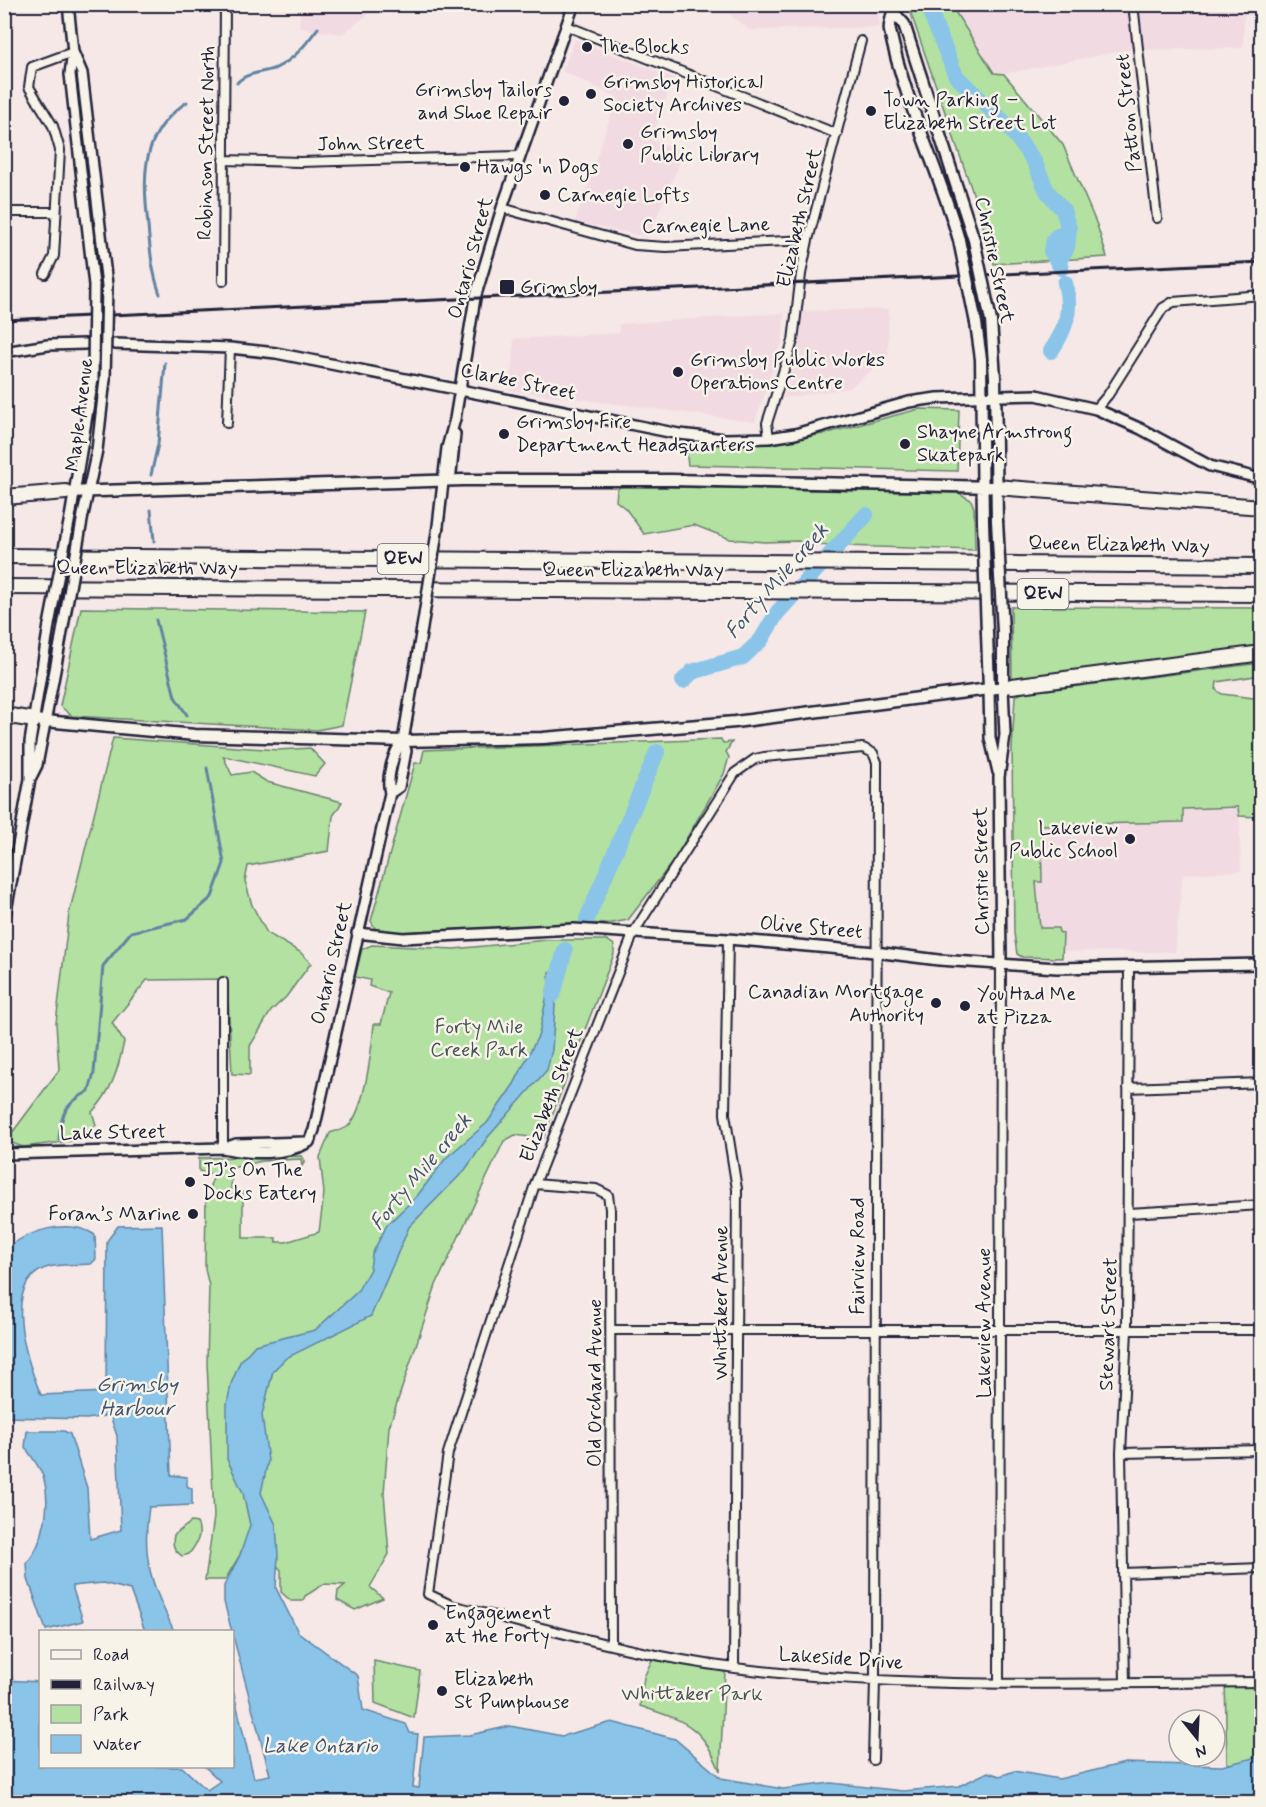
<svg xmlns="http://www.w3.org/2000/svg" width="1266" height="1807" font-family="Mynerve,sans-serif">
  <style>
    .built { fill: #f2dae3 }
    .green { fill: #b2e1a1; stroke: #6a826e; stroke-width: 1.5 }
    .water { fill: #8ac4e9; stroke: #6083a3; stroke-width: 1.5 }
    .lines { fill: none; stroke-linecap: round; stroke-linejoin: round }
    .stream { stroke: #6083a3; stroke-width: 3 }
    .river { stroke: #8ac4e9; stroke-width: 16 }
    .minor-casing { stroke: #22223b; stroke-width: 12 }
    .tertiary-casing { stroke: #22223b; stroke-width: 14 }
    .secondary-casing { stroke: #22223b; stroke-width: 15 }
    .motorway-casing { stroke: #22223b; stroke-width: 18 }
    .minor { stroke: #f7f3e8; stroke-width: 8 }
    .tertiary { stroke: #f7f3e8; stroke-width: 9 }
    .secondary { stroke: #f7f3e8; stroke-width: 10 }
    .motorway { stroke: #f7f3e8; stroke-width: 14 }
    .rail { stroke: #22223b; stroke-width: 3 }
    .tertiary-bridge-casing { stroke: #22223b; stroke-width: 14; stroke-linecap: butt }
    .secondary-bridge-casing { stroke: #22223b; stroke-width: 15; stroke-linecap: butt }
    .tertiary-bridge { stroke: #f7f3e8; stroke-width: 9 }
    .secondary-bridge { stroke: #f7f3e8; stroke-width: 10 }
    .poi-dot { fill: #22223b; stroke: #f7f3e8; stroke-width: 2 }
    .labels { text-anchor: middle; dominant-baseline: central; stroke-width: 5; stroke-linejoin: round; paint-order: stroke }
    .shield { fill: #f7f3e8; stroke: #62616f; stroke-width: 1.5 }
    .shield-label { font-size: 18px; font-weight: bold; fill: #22223b }
    .poi-label { font-size: 20px; fill: #22223b; stroke: #f7f3e8; text-anchor: start }
    .street-label { font-size: 20px; fill: #22223b; stroke: #f7f3e8 }
    .park-label { font-size: 20px; fill: #465254; stroke: #f7f3e8 }
    .water-label { font-size: 21px; font-style: italic; fill: #41536f; stroke: #f7f3e8 }
  </style>
  <rect width="100%" height="100%" fill="#f5e8e6"/>
  <filter id="ink" filterUnits="userSpaceOnUse"><feTurbulence type="fractalNoise" baseFrequency=".0167" numOctaves="2"/><feDisplacementMap in="SourceGraphic" scale="12" xChannelSelector="R" yChannelSelector="G"/><feConvolveMatrix kernelMatrix="1 2 1 2 8 2 1 2 1" color-interpolation-filters="sRGB"/></filter>
  <g filter="url(#ink)">
    <path class="built" d="M955,4L1262,5L1261,14L1244,15L1243,48L1126,50L998,75L994,73L954,9Z
      M301,5V4L381,5L342,34L299,28Z
      M717,5H878L880,27L750,30Z
      M575,40L674,78L651,139L684,153L648,237L575,222L617,97L562,71Z
      M889,309L888,358L849,388L784,398L799,347L803,311Z
      M784,313L782,342L755,422L510,390L514,339L619,333V324Z
      M1022,735L1239,807L1241,871L1183,874L1175,952L1019,951Z"/>
    <path class="green" d="M908,5H955L954,10L994,73L1004,74L1063,145L1097,225L1107,257L994,264L976,202Z
      M919,409L959,410L957,471L688,465L685,442L771,444L828,433Z
      M621,486L959,493L971,500L974,508L975,550L810,545L798,541L764,542L730,539L694,525L644,534L626,509L616,501L617,490Z
      M1011,607L1261,608V648L1012,680Z
      M81,608L365,612L342,725L317,730L72,716L60,706Z
      M1261,663V675L1217,682L1216,690L1222,694L1261,699L1262,806L1258,808V817L1239,816L1238,807L1183,809V822L1041,825L1042,882H1036L1040,928H1058L1059,932L1063,934L1062,958L1022,957L1017,954L1014,933L1012,748L1015,696L1032,689L1047,690Z
      M113,738L278,750L310,748L325,764L315,776L223,756L232,775L251,772L267,782L342,802L333,816L329,851L248,866L245,881L252,905L267,933L300,952L311,963L286,997L271,1011L250,1046V1075L232,1074L227,979L147,980L112,1023L124,1042C118,1069 112,1092 92,1112L96,1125L79,1140L23,1147L6,1141L59,1070L56,1023L69,914Z
      M721,739L723,743L732,742L726,752L729,757L724,774L674,860L628,920L612,923L395,932L376,930L371,921L415,763H421L424,750Z
      M546,940H607L614,945V954L543,1139L515,1135L504,1141L436,1285L389,1427L384,1493L389,1554L370,1587L383,1598L355,1610L337,1600L338,1591L345,1585L324,1584L305,1596L303,1601H291L281,1592V1570L248,1534L240,1555L225,1580H205L214,1517L207,1363L209,1286L205,1269L206,1197L212,1196L210,1185L215,1175L199,1171V1158L302,1156L305,1161L302,1166L301,1159L262,1161L232,1168L231,1193L243,1192V1238H276V1242H286L319,1232L324,1193L320,1157L330,1133C335,1131 343,1130 347,1127C365,1113 372,1046 374,1024H381L389,993L369,986L370,980L355,977L362,949L372,945L454,949Z
      M191,1522L197,1523C203,1534 196,1545 189,1554L182,1556C173,1549 172,1545 174,1535Z
      M652,1660L725,1670L720,1771C702,1724 684,1721 640,1706L644,1677Z
      M374,1661L420,1671L414,1718L375,1703Z
      M1225,1682L1261,1684V1756L1234,1765L1227,1763Z"/>
    <path class="water" d="M549,972L564,974L556,992L552,1050L547,1070L488,1137L465,1170L409,1227L371,1316L286,1358L273,1371L262,1415L268,1461L261,1493L276,1525L278,1556L276,1588L298,1632L358,1676L363,1710L406,1724L410,1733L418,1734L413,1787L419,1788L424,1737L470,1735L510,1726L562,1736L612,1722L675,1739L721,1778L783,1789L831,1783L903,1791L959,1786L988,1772L1000,1776L1014,1771L1059,1779L1125,1763L1222,1766L1261,1756V1802H5V1680L40,1682V1766L182,1767L207,1790L220,1781L205,1767L232,1766L233,1690L254,1778L270,1775L224,1602V1586L240,1555L250,1525L243,1493L227,1459V1404L231,1384L240,1362L255,1345L315,1330L357,1292L370,1269L372,1254L387,1225L417,1196L446,1158L487,1123L514,1084L539,1034L549,985Z
      M162,1225L171,1475L187,1477V1486L192,1489V1505L149,1507C141,1560 152,1584 174,1631H145L130,1590L103,1583L72,1586L83,1621L46,1630L28,1579L27,1563C44,1543 51,1505 44,1479C41,1468 31,1456 25,1447L27,1431H64L70,1434L87,1488L90,1539L121,1530L117,1436L110,1415L87,1419L5,1417V1250C27,1230 69,1218 95,1235L96,1259L91,1264C78,1265 62,1264 49,1267C0,1280 26,1359 41,1395L106,1392L107,1241L118,1226Z"/>
    <g class="lines">
      <path class="stream" d="M237,83C246,72 264,73 276,68C295,59 306,44 318,28
        M160,294C152,272 150,250 148,226C143,175 140,134 187,102
        M151,475L158,444L165,363
        M151,510L154,541
        M156,620L175,697L187,715
        M59,1139C61,1113 65,1104 89,1091L94,1073L103,966L131,932L187,919L212,897L224,863L207,768"/>
      <path class="river" d="M936,4L932,17L956,76L1009,127L1034,161L1047,191L1063,210L1069,229L1055,238L1051,251L1061,268
        M1058,263L1067,247L1069,229
        M1051,351C1067,328 1072,309 1065,283
        M683,681L692,672L743,657L761,640L777,613L866,515
        M587,919L657,752
        M553,995L565,950"/>
      <defs>
        <path id="minor" d="M1133,4L1157,218
          M567,26L837,134
          M223,160L300,162L520,156
          M502,208L635,245L666,247L808,240
          M4,212H56
          M45,274L54,256L60,150L53,126L29,87L32,67L73,52
          M223,281L225,4
          M1096,409L1108,395L1163,308L1173,302L1262,295
          M227,423L230,348
          M769,438L767,423L793,341L801,274L808,240L861,41
          M728,939L725,1114L737,1189L734,1668
          M223,982V1148
          M1128,1088L1262,1083
          M535,1184L596,1189L608,1195L610,1209L611,1645
          M1129,1213L1262,1205
          M612,1330H1262
          M1121,1453L1262,1450
          M1123,1573L1262,1568
          M999,1682L1001,964
          M1125,1683L1121,1453L1127,1330L1129,966
          M873,1760L875,1680L877,762L873,753L863,748L764,757L755,759L735,773L634,932L535,1184L448,1453L428,1594L451,1605C545,1628 639,1656 735,1668C909,1690 1087,1683 1262,1682"/>
        <path id="tertiary" d="M68,4L73,52L70,74L94,285
          M73,52L82,73L107,285
          M115,344L230,348L276,353L679,434L725,439L769,438L795,434L909,402L937,398L1036,395L1096,409L1141,429L1210,466L1262,479
          M4,352L48,345L85,344
          M445,480L451,473L455,434
          M71,512L93,379
          M83,515L97,450L105,379
          M438,526L447,448L455,419L475,298L502,208L574,4
          M989,689L990,738L998,772
          M31,777L37,765L59,649
          M390,793L399,787L406,751L403,741L422,628
          M4,922L30,779V742L49,625
          M357,933L403,938L574,929L728,939L875,952L939,960L1057,968L1262,964
          M1001,964L999,777L1005,735L1003,687
          M309,1142L314,1130L390,793C386,778 393,752 403,741
          M225,1148L236,1144L306,1142
          M4,1154L223,1148C249,1154 286,1156 309,1142"/>
        <path id="secondary" d="M893,4C895,14 888,22 890,31C905,103 939,170 959,240
          M895,14L904,24L974,240
          M991,321L995,377L997,521
          M976,323L981,359L983,522
          M66,492L463,480H672L996,487
          M1003,632V687
          M987,633L989,689
          M34,720L195,735L403,741L543,738L735,722L1012,686"/>
        <path id="motorway" d="M996,487L1262,507
          M4,497L66,492
          M4,556L1262,566
          M4,587L1262,594
          M1012,686L1262,653
          M4,715L34,720"/>
      </defs>
      <use href="#minor" class="minor-casing"/>
      <use href="#tertiary" class="tertiary-casing"/>
      <use href="#secondary" class="secondary-casing"/>
      <use href="#motorway" class="motorway-casing"/>
      <use href="#minor" class="minor"/>
      <use href="#tertiary" class="tertiary"/>
      <use href="#secondary" class="secondary"/>
      <use href="#motorway" class="motorway"/>
      <path class="rail" d="M4,320L1262,262"/>
      <defs>
        <path id="tertiary-bridge" d="M93,379L94,285
          M105,379L107,285
          M49,625L71,512
          M422,628L438,526
          M59,649L83,515"/>
        <path id="secondary-bridge" d="M959,240L976,323
          M974,240L991,321
          M997,521L1003,632
          M983,522L987,633"/>
      </defs>
      <use href="#tertiary-bridge" class="tertiary-bridge-casing"/>
      <use href="#secondary-bridge" class="secondary-bridge-casing"/>
      <use href="#tertiary-bridge" class="tertiary-bridge"/>
      <use href="#secondary-bridge" class="secondary-bridge"/>
    </g>
  </g>
  <g class="poi-dot">
    <circle cx="587" cy="47" r="6"/>
    <circle cx="591" cy="94" r="6"/>
    <circle cx="564" cy="101" r="6"/>
    <circle cx="871" cy="111" r="6"/>
    <circle cx="628" cy="144" r="6"/>
    <circle cx="465" cy="167" r="6"/>
    <circle cx="545" cy="195" r="6"/>
    <rect x="499" y="279" width="16" height="16" rx="3"/>
    <circle cx="678" cy="372" r="6"/>
    <circle cx="504" cy="434" r="6"/>
    <circle cx="905" cy="444" r="6"/>
    <circle cx="1130" cy="839" r="6"/>
    <circle cx="936" cy="1003" r="6"/>
    <circle cx="965" cy="1006" r="6"/>
    <circle cx="190" cy="1182" r="6"/>
    <circle cx="193" cy="1214" r="6"/>
    <circle cx="433" cy="1625" r="6"/>
    <circle cx="442" cy="1691" r="6"/>
  </g>
  <g class="labels">
    <g class="shield">
      <rect x="377.5" y="544" width="51" height="30" rx="4.5"/>
      <rect x="1017.5" y="579" width="51" height="30" rx="4.5"/>
    </g>
    <g class="shield-label">
      <text x="403" y="559">QEW</text>
      <text x="1043" y="594">QEW</text>
    </g>
    <g class="poi-label">
      <text x="599" y="47">The Blocks</text>
      <text x="603" y="82">Grimsby Historical<tspan x="603" dy="23">Society Archives</tspan></text>
      <text x="552" y="90" text-anchor="end">Grimsby Tailors<tspan x="552" dy="23">and Shoe Repair</tspan></text>
      <text x="883" y="100">Town Parking –<tspan x="883" dy="23">Elizabeth Street Lot</tspan></text>
      <text x="640" y="132">Grimsby<tspan x="640" dy="23">Public Library</tspan></text>
      <text x="477" y="167">Hawgs 'n Dogs</text>
      <text x="557" y="195">Carnegie Lofts</text>
      <text x="520" y="287">Grimsby</text>
      <text x="690" y="360">Grimsby Public Works<tspan x="690" dy="23">Operations Centre</tspan></text>
      <text x="516" y="422">Grimsby Fire<tspan x="516" dy="23">Department Headquarters</tspan></text>
      <text x="917" y="432">Shayne Armstrong<tspan x="917" dy="23">Skatepark</tspan></text>
      <text x="1118" y="828" text-anchor="end">Lakeview<tspan x="1118" dy="23">Public School</tspan></text>
      <text x="924" y="992" text-anchor="end">Canadian Mortgage<tspan x="924" dy="23">Authority</tspan></text>
      <text x="977" y="994">You Had Me<tspan x="977" dy="23">at Pizza</tspan></text>
      <text x="202" y="1170">JJ’s On The<tspan x="202" dy="23">Docks Eatery</tspan></text>
      <text x="181" y="1214" text-anchor="end">Foran’s Marine</text>
      <text x="445" y="1613">Engagement<tspan x="445" dy="23">at the Forty</tspan></text>
      <text x="454" y="1679">Elizabeth<tspan x="454" dy="23">St Pumphouse</tspan></text>
    </g>
    <g class="street-label">
      <text transform="translate(1129 113) rotate(-96)">Patton Street</text>
      <text transform="translate(207 143) rotate(-89)">Robinson Street North</text>
      <text transform="translate(371 144) rotate(-1)">John Street</text>
      <text transform="translate(800 218) rotate(-77)">Elizabeth Street</text>
      <text transform="translate(706 226) rotate(-1)">Carnegie Lane</text>
      <text transform="translate(471 258) rotate(-75)">Ontario Street</text>
      <text transform="translate(994 260) rotate(78)">Christie Street</text>
      <text transform="translate(518 382) rotate(12)">Clarke Street</text>
      <text transform="translate(80 415) rotate(-83)">Maple Avenue</text>
      <text transform="translate(1119 545) rotate(1)">Queen Elizabeth Way</text>
      <text x="147" y="568">Queen Elizabeth Way</text>
      <text x="633" y="570">Queen Elizabeth Way</text>
      <text transform="translate(982 871) rotate(-91)">Christie Street</text>
      <text transform="translate(811 928) rotate(5)">Olive Street</text>
      <text transform="translate(332 963) rotate(-77)">Ontario Street</text>
      <text transform="translate(552 1095) rotate(-69)">Elizabeth Street</text>
      <text transform="translate(113 1133) rotate(-1)">Lake Street</text>
      <text transform="translate(858 1256) rotate(-90)">Fairview Road</text>
      <text transform="translate(721 1303) rotate(-90)">Whittaker Avenue</text>
      <text transform="translate(984 1323) rotate(-90)">Lakeview Avenue</text>
      <text transform="translate(1109 1324) rotate(-88)">Stewart Street</text>
      <text transform="translate(595 1383) rotate(-90)">Old Orchard Avenue</text>
      <text transform="translate(841 1659) rotate(4)">Lakeside Drive</text>
    </g>
    <g class="park-label">
      <text x="479" y="1027">Forty Mile<tspan x="479" dy="23">Creek Park</tspan></text>
      <text x="692" y="1694">Whittaker Park</text>
    </g>
    <g class="water-label">
      <text transform="translate(777 581) rotate(-49)">Forty Mile creek</text>
      <text transform="translate(421 1172) rotate(-50)">Forty Mile creek</text>
      <text x="137" y="1385">Grimsby<tspan x="137" dy="24">Harbour</tspan></text>
      <text x="320" y="1746">Lake Ontario</text>
    </g>
  </g>
  <rect width="1266" height="1807" fill="none" stroke="#f7f3e8" stroke-width="24"/>
  <rect x="12" y="12" width="1242" height="1783" fill="none" stroke="#22223b" stroke-width="2" filter="url(#ink)"/>
  <rect x="39" y="1630" width="195" height="138" fill="#f7f3e8" stroke="#a29fa3" stroke-width="1.5"/>
  <rect x="51" y="1650" width="30" height="9" fill="#f7f3e8" stroke="#a29fa3" stroke-width="1.5"/>
  <text x="93" y="1660" font-size="18" fill="#22223b">Road</text>
  <rect x="51" y="1680" width="30" height="9" fill="#22223b" stroke="#a29fa3" stroke-width="1.5"/>
  <text x="93" y="1690" font-size="18" fill="#22223b">Railway</text>
  <rect x="51" y="1705" width="30" height="18" fill="#b2e1a1" stroke="#a29fa3" stroke-width="1.5"/>
  <text x="93" y="1720" font-size="18" fill="#22223b">Park</text>
  <rect x="51" y="1735" width="30" height="18" fill="#8ac4e9" stroke="#a29fa3" stroke-width="1.5"/>
  <text x="93" y="1750" font-size="18" fill="#22223b">Water</text>
  <g transform="translate(1197 1738) rotate(162)"><circle r="28" fill="#f7f3e8" stroke="#a29fa3" stroke-width="1.5"/>
  <path d="M0-4.5L10 22L0 15L-10 22Z" fill="#22223b"/>
  <text y="-9" font-size="16" font-weight="bold" text-anchor="middle" fill="#22223b">N</text>
  </g>
</svg>
